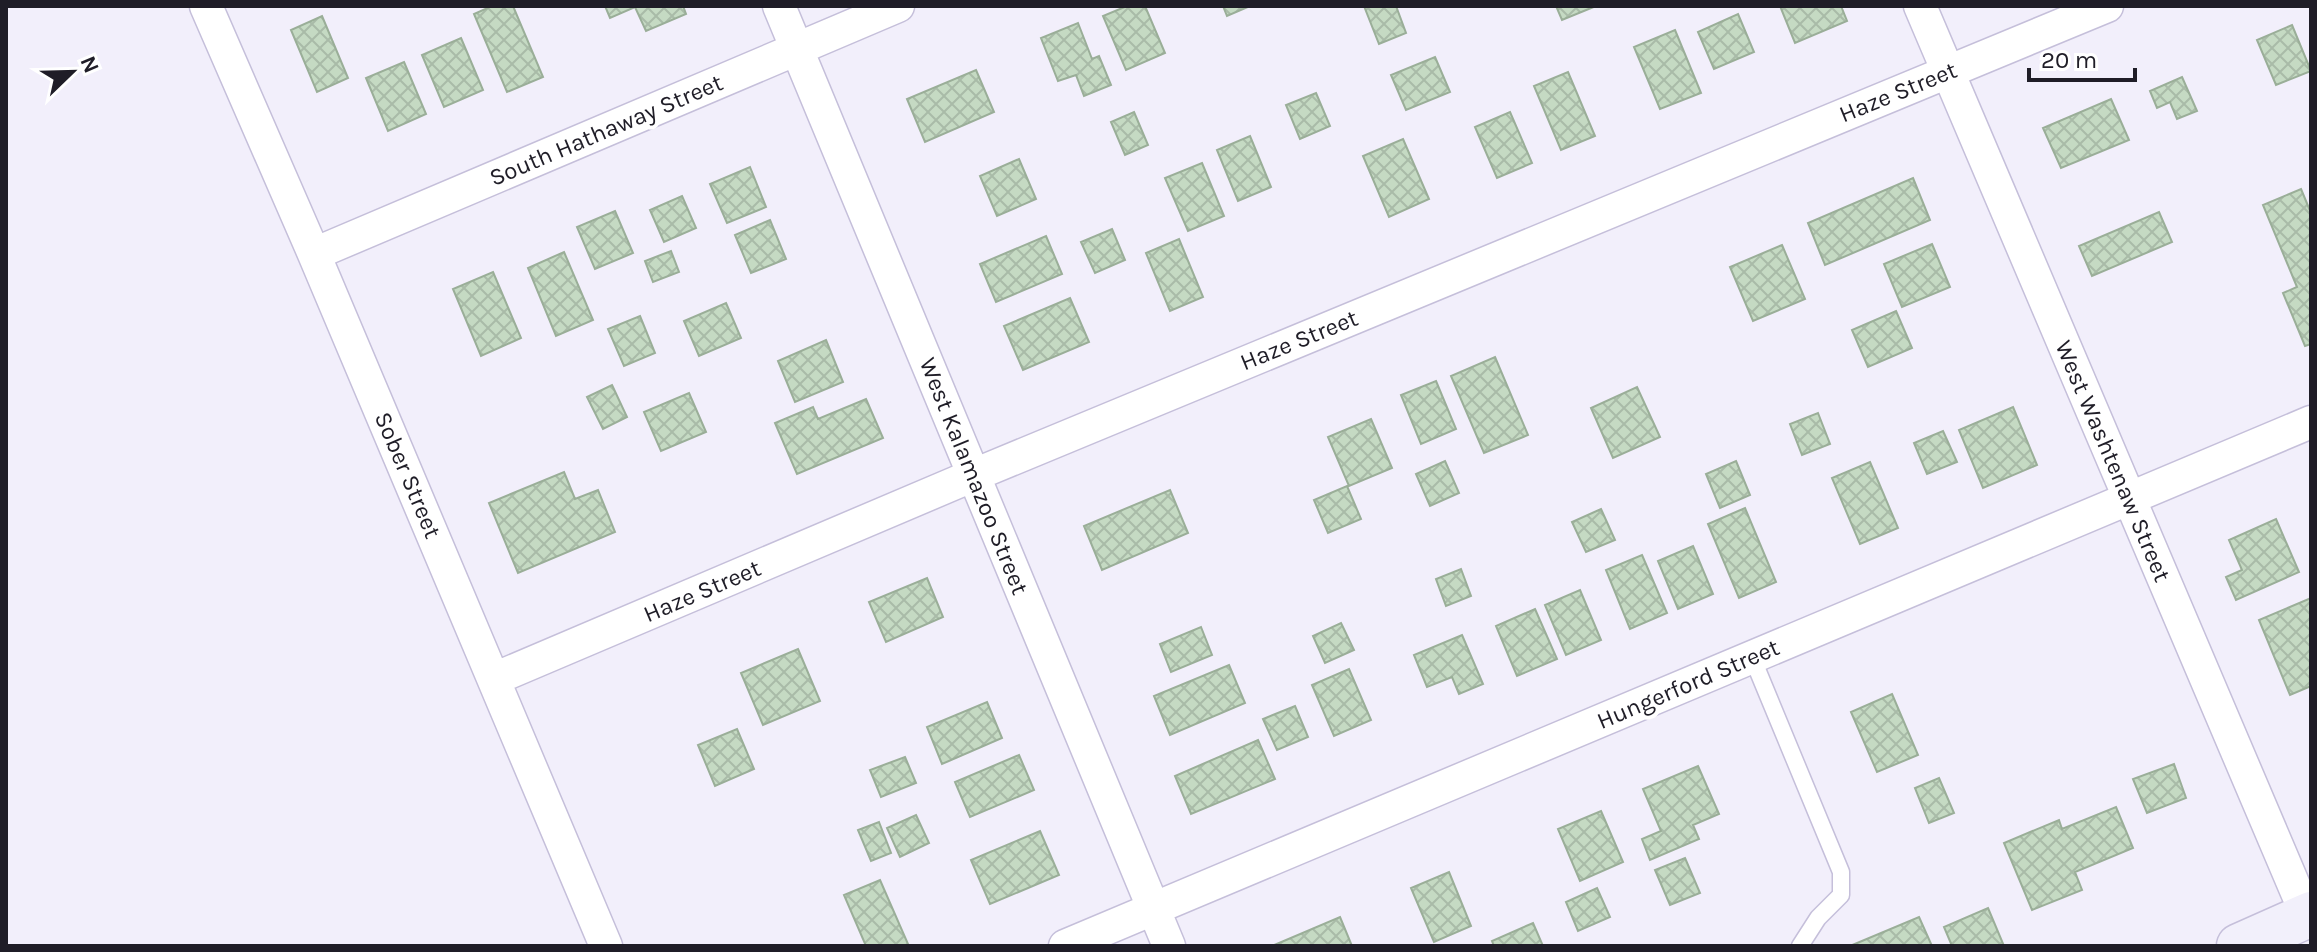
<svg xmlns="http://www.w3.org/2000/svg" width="2317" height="952" font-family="Karla,sans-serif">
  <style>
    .building { fill: url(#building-cross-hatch); stroke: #9aae98; stroke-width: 2 }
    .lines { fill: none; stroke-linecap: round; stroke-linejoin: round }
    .lane-casing { stroke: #c5bfda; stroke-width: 19 }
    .street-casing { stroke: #c5bfda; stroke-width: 35 }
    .secondary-casing { stroke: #c5bfda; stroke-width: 47 }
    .lane { stroke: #fff; stroke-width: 16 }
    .street { stroke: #fff; stroke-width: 32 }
    .secondary { stroke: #f2f0fb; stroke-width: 44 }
    .labels { text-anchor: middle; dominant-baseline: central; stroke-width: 8; stroke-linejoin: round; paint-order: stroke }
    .street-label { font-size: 24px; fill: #1f1d27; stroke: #fff }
  </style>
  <defs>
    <pattern id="building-cross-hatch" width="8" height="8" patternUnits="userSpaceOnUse" patternTransform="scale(2)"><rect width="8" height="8" fill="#c5dac3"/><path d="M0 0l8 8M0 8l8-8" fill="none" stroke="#a9bba8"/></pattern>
  </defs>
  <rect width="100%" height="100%" fill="#f2effb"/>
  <path class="building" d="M492,6H513L543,77L507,92L474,14Z
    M605,6H683L686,14L646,31L635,7L610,18Z
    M1127,6H1145L1165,53L1126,70L1103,16Z
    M1223,6H1250L1227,16Z
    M1364,6H1396L1406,33L1379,44Z
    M1556,6H1596L1562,20Z
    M1780,6H1841L1847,21L1795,43Z
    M1738,14L1754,52L1714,69L1698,32Z
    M322,16L348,78L317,92L291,30Z
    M1078,23L1092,59L1099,56L1111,85L1084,96L1076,75L1058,81L1041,38Z
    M2292,25L2311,71L2276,85L2257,40Z
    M1675,30L1701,93L1660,109L1634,47Z
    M461,38L483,90L444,107L422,55Z
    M1435,57L1450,92L1406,110L1391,75Z
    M404,62L426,114L388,131L366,78Z
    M976,70L994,112L925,142L907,99Z
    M1568,72L1595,136L1561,150L1534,86Z
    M2182,77L2197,111L2177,119L2170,102L2157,108L2150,91Z
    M1316,93L1330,126L1300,139L1286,105Z
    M2111,99L2129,140L2061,168L2043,128Z
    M1134,112L1148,145L1125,155L1111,122Z
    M1510,112L1532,163L1497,178L1475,127Z
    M1250,136L1271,187L1238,201L1217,150Z
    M1403,139L1429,199L1389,217L1363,156Z
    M1019,159L1036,199L997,216L980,176Z
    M1202,163L1224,216L1188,231L1165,178Z
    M750,167L766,207L727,223L710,184Z
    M1913,178L1930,220L1825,265L1808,223Z
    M2301,189L2311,213V344L2305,346L2283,293L2297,287L2263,205Z
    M682,196L696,228L664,242L650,210Z
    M615,211L633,253L595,269L577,227Z
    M2159,212L2172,242L2092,276L2079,246Z
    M770,220L786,259L751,273L735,235Z
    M1112,229L1125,260L1095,273L1081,242Z
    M1046,236L1062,274L996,302L980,264Z
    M1179,239L1203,297L1170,311L1146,253Z
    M1932,244L1950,287L1902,307L1884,264Z
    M1782,245L1805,299L1753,321L1730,267Z
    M671,251L679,272L653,282L645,261Z
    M564,252L593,320L556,336L528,268Z
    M493,272L521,338L481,356L453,289Z
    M1070,298L1089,342L1023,370L1004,326Z
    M726,303L741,338L699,356L684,321Z
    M1896,311L1912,348L1868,367L1852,330Z
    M640,316L655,353L624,366L608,329Z
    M826,340L843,382L795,402L778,361Z
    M1495,357L1528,435L1484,453L1451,376Z
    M1436,381L1456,429L1421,444L1401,395Z
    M612,385L627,417L603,429L587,397Z
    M1637,387L1660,437L1613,458L1591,408Z
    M689,393L706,432L661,451L644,412Z
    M866,399L883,438L797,474L775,423L813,407L818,419Z
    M2013,407L2037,465L1983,488L1959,430Z
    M1818,413L1830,444L1802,455L1790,424Z
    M1371,419L1392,468L1349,486L1328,437Z
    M1943,431L1957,462L1927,474L1914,443Z
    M1445,461L1459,493L1430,506L1416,474Z
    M1736,461L1750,495L1720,508L1706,474Z
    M1870,462L1898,528L1860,544L1832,478Z
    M564,472L575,499L598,490L615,532L518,573L489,503Z
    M1347,486L1361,519L1328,533L1314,500Z
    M1170,490L1188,533L1102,570L1084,526Z
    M1745,508L1776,582L1739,598L1708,524Z
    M1601,509L1615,540L1586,552L1572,522Z
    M2276,519L2299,572L2236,600L2226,577L2242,570L2229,540Z
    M1693,546L1713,594L1678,609L1658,561Z
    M1642,555L1667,613L1630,629L1606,570Z
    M1461,569L1471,596L1446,606L1436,579Z
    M927,578L943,617L886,642L869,602Z
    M1580,590L1601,640L1566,655L1545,605Z
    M2311,598V686L2290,695L2259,620Z
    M1535,609L1557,659L1517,676L1496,626Z
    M1341,623L1354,650L1325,663L1313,636Z
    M1201,627L1212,655L1171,672L1160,644Z
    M1462,635L1483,684L1459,694L1452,677L1427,687L1414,655Z
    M798,649L820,701L763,725L741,673Z
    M1229,665L1245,703L1170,735L1154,696Z
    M1349,669L1371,720L1334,736L1312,685Z
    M1892,694L1918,755L1877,772L1851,712Z
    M987,702L1002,738L942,764L927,727Z
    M1295,706L1308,737L1277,750L1263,719Z
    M737,729L754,769L715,786L698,745Z
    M1258,740L1275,779L1191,814L1175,776Z
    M1019,755L1034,790L970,817L955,782Z
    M905,757L916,783L881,797L870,770Z
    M2174,764L2186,798L2147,813L2133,779Z
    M1698,766L1719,814L1693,825L1699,839L1650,860L1642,839L1661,831L1643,789Z
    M1939,778L1954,813L1929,823L1915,788Z
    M2116,807L2133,848L2075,872L2082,890L2032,910L2004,843L2059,820L2062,829Z
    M1601,811L1623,862L1580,881L1558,829Z
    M916,815L929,843L900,857L887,828Z
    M879,822L891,853L871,861L858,830Z
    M1040,831L1059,875L990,904L971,860Z
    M1685,858L1700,893L1670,905L1655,870Z
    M1449,872L1471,926L1434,942L1411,888Z
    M880,880L908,944L904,946H866L844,895Z
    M1597,888L1610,917L1578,931L1566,902Z
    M1988,908L2004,946H1952L1944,927Z
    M1340,917L1352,946H1272Z
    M1919,917L1932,946H1850Z
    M1533,923L1543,946H1494L1492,941Z"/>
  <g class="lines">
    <defs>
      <path id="lane" d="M1752,657L1841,872V895L1818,918L1800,946"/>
      <path id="street" d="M206,6L314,254L606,946
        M779,6L1169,946
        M1920,6L2307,916
        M314,254L898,6
        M494,679L974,475L2107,6
        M1065,946L2311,422"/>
      <path id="secondary" d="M2239,946L2311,914"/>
    </defs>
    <use href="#lane" class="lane-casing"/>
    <use href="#street" class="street-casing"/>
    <use href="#secondary" class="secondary-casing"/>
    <use href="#lane" class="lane"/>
    <use href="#street" class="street"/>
    <use href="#secondary" class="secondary"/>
  </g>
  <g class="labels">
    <g class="street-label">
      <text transform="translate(1898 92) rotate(-22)">Haze Street</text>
      <text transform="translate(606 130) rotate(-23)">South Hathaway Street</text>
      <text transform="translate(1299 340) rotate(-22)">Haze Street</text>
      <text transform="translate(2113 461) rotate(67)">West Washtenaw Street</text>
      <text transform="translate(408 475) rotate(67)">Sober Street</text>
      <text transform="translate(974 476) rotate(68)">West Kalamazoo Street</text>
      <text transform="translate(702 591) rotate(-23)">Haze Street</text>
      <text transform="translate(1688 684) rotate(-23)">Hungerford Street</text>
    </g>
  </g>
  <rect width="2317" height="952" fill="none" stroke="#1f1d27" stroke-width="16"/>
  <g transform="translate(72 72) rotate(67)" stroke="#ffffff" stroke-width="6" paint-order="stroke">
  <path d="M0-6L14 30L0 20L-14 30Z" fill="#1f1d27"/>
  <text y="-12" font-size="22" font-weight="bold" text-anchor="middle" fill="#1f1d27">N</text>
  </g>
  <path d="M2029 68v12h106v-12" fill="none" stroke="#1f1d27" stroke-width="4"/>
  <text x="2041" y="68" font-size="24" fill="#1f1d27" stroke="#ffffff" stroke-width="6" paint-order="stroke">20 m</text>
</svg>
